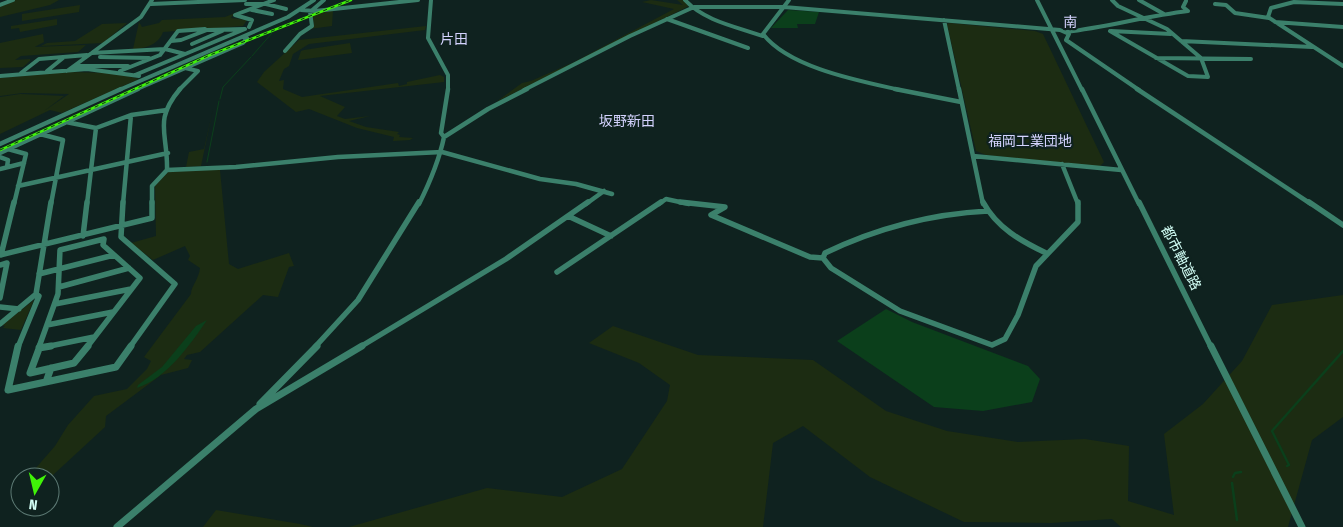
<svg xmlns="http://www.w3.org/2000/svg" width="1343" height="527" font-family="'Fira Sans Condensed','Noto Sans JP',sans-serif">
  <style>
    .green { fill: #1c2c12 }
    .water { fill: #0b3f1b }
    .lines { fill: none; stroke-linecap: round; stroke-linejoin: round }
    .stream-far1 { stroke: #0b3f1b; stroke-width: 1 }
    .stream { stroke: #0b3f1b; stroke-width: 2.5 }
    .minor-far3 { stroke: #3b806b; stroke-width: 4 }
    .minor-far2 { stroke: #3b806b; stroke-width: 4.5 }
    .minor-far1 { stroke: #3b806b; stroke-width: 5.5 }
    .minor { stroke: #3b806b; stroke-width: 7 }
    .rail-casing { stroke: #40f308; stroke-width: 2.5 }
    .rail { stroke: #0f221f; stroke-width: 1; stroke-dasharray: 4; stroke-linecap: butt }
    .labels { text-anchor: middle; dominant-baseline: central; stroke-width: 4.5; stroke-linejoin: round; paint-order: stroke }
    .far-quarter-label { font-size: 14px; fill: #d4d3fe; stroke: #0f221f }
    .street-label { font-size: 14px; fill: #d1fdf4; stroke: #0f221f }
  </style>
  <rect width="100%" height="100%" fill="#0f221f"/>
  <path class="green" d="M15,0H59L50,5L0,17V6Z
    M651,0L683,5L677,0H683L689,6L496,102L522,83L531,81L574,62L674,9L642,2Z
    M80,5L79,12L22,21V14Z
    M248,8H253L234,14L231,18L247,20L243,26L163,32C159,44 145,49 133,49L139,22L142,27L159,23L162,20L225,17Z
    M333,10L332,26L309,29L314,24L312,15Z
    M57,19V25L20,32L19,28L11,29V26Z
    M127,23L103,43L41,46L47,43L75,41L102,24Z
    M950,23L1035,31L1043,34L1104,162L1099,167L986,155L976,151L947,24Z
    M426,26L425,30L309,44L293,54L289,66L284,69L279,81L284,80L283,89L302,97L398,83L399,86L407,84V82L440,75L444,77V82L320,96L345,107L337,116L345,119L370,116L349,121L366,127L399,132L397,134L400,135L399,137L413,138L410,140L393,141L394,137L357,128L309,109L296,112L257,82L264,72L299,40Z
    M43,34L44,42L27,51L33,47L86,45L78,52L21,56L15,60L30,59V61L23,67L0,68V43Z
    M350,43L352,53L298,60L301,51L304,50Z
    M67,72L117,73L139,79L62,113L50,110L0,134V97L20,94L64,96L44,111L69,94L22,93L0,96V78Z
    M213,109L201,166L186,167L189,152L204,149Z
    M201,169L220,170L229,264L238,269L289,253L294,266L289,267L278,297L263,295L200,352L187,355L184,359L192,360L188,368L161,375L106,416L105,427L53,475L28,477L55,446L68,425L94,396L127,389L147,369L151,361L144,357L191,294C191,286 199,279 200,268L188,260L190,256L185,246L153,260L131,243L156,236L155,186L168,172Z
    M1343,295V417L1312,440L1288,527H1121L1112,519L1051,523L964,522L870,477L803,426L773,443L763,527H349L487,488L562,497L622,469L667,401L670,385L639,363L589,343L613,326L698,355L813,360L886,411L947,431L1018,442L1085,439L1129,446L1128,501L1174,515L1164,434L1203,404L1242,361L1272,305Z
    M34,300L21,330L3,328L5,326L2,325Z
    M216,510L300,524L313,527H203Z"/>
  <path class="water" d="M788,10L819,12L815,24H797L798,28H771Z
    M886,309L912,322L1028,366L1040,379L1032,402L983,411L934,407L837,341Z
    M207,320C190,345 167,378 137,388L138,385L162,367L196,326Z"/>
  <g class="lines">
    <path class="stream-far1" d="M252,56L272,33
      M220,99L223,87L251,57
      M207,162L219,101"/>
    <path class="stream" d="M1287,466L1289,465L1272,431L1343,351
      M1233,477L1235,473L1241,472
      M1232,483L1237,520"/>
    <path class="minor-far3" d="M431,0L428,38L448,75V90
      M685,0C704,21 737,27 763,36
      M789,0L763,34C789,68 860,81 900,90
      M1037,0L1082,90
      M1139,0L1164,14
      M151,4L245,0
      M246,4H266L286,9
      M1215,4L1226,5L1235,13L1269,18
      M1343,4L1294,2L1271,8L1268,17L1343,66
      M0,5L13,0
      M252,10L272,14
      M301,10L315,11L418,0
      M667,19L748,48
      M944,20L959,90
      M1275,22L1343,27
      M249,27L252,20L235,15L274,0
      M1110,31L1188,76L1208,77L1201,58L1167,29L1118,6L1112,0
      M1111,31L1171,34
      M1066,32C1107,27 1147,16 1188,11L1183,7L1186,1
      M1181,41L1312,47
      M192,44L222,31
      M285,51L300,34L312,26L310,12L324,0
      M92,53L165,49L185,54
      M100,57L149,58
      M1156,58L1251,59
      M75,66H128
      M47,71L63,58
      M67,71L141,17L152,0
      M120,71L160,55L178,31L205,29
      M21,73L39,59L87,55
      M135,75L245,29L207,30L181,40L171,41
      M0,76L87,69L139,76
      M119,90L288,17L314,0
      M135,90L243,43L247,38L243,37
      M179,90L198,71L185,68
      M524,90L630,36L694,7H784L1060,30L1069,34L1066,40L1139,90"/>
    <path class="minor-far2" d="M895,89L961,102
      M959,89L983,204
      M1082,89L1139,204
      M1137,89L1311,204
      M66,122L96,128L87,204
      M96,128L131,115L167,110
      M40,134L63,140L51,204
      M444,137L488,109L527,89
      M0,144L121,89
      M8,149L26,154L14,204
      M0,153L138,89
      M973,156L1121,170
      M0,157L8,160L7,167
      M1062,164L1078,204
      M0,169L24,163
      M167,170C168,133 153,121 180,89
      M18,186L168,153
      M123,204L131,115
      M152,204V186L167,170L236,167L338,157L442,152L540,179L576,184L612,194
      M419,204C430,182 439,161 444,137L441,133L448,89
      M586,204L604,191
      M659,204L666,199L689,204"/>
    <path class="minor-far1" d="M123,202L121,237L175,284L130,347
      M680,202L725,207L711,215L810,257L823,258
      M983,202C997,228 1021,241 1046,253
      M1139,202L1211,347
      M1309,202L1343,225
      M988,211C930,214 877,228 825,253L823,258L831,268L900,311L992,345L1005,339L1018,315L1036,266L1078,222V202
      M568,216L611,236
      M83,236L87,202
      M0,255L152,218V202
      M1,255L14,202
      M0,265L7,263L0,298
      M557,272L661,202
      M39,274L114,255
      M59,287L129,268
      M55,304L131,289
      M0,307L19,309
      M0,324L36,294L51,202
      M47,325L113,312
      M18,347L39,296L36,294
      M39,347L58,294L60,250L104,239L103,245L140,278L87,347
      M45,347L94,337
      M315,347L358,300L419,202
      M360,347L506,259L588,202"/>
    <path class="minor" d="M18,346L8,390L116,367L131,346
      M40,346L30,373L74,363L88,346
      M1211,346L1302,527
      M39,348L51,346
      M46,382L51,368
      M260,404L317,346
      M117,527L256,409L362,346"/>
    <defs>
      <path id="rail" d="M0,150L210,55L351,0"/>
    </defs>
    <use href="#rail" class="rail-casing"/>
    <use href="#rail" class="rail"/>
  </g>
  <g class="labels">
    <g class="far-quarter-label">
      <text x="1070" y="22">南</text>
      <text x="454" y="39">片田</text>
      <text x="627" y="121">坂野新田</text>
      <text x="1030" y="141">福岡工業団地</text>
    </g>
    <g class="street-label">
      <text transform="translate(1181 258) rotate(63)">都市軸道路</text>
    </g>
  </g>
  <g transform="translate(35 492) rotate(188)"><circle r="24" fill="#0f221f" stroke="#5d7a74"/>
  <path d="M0-4L9 19L0 12L-9 19Z" fill="#40f308"/>
  <text y="-8" font-size="14" font-weight="bold" text-anchor="middle" fill="#d1fdf4">N</text>
  </g>
</svg>
